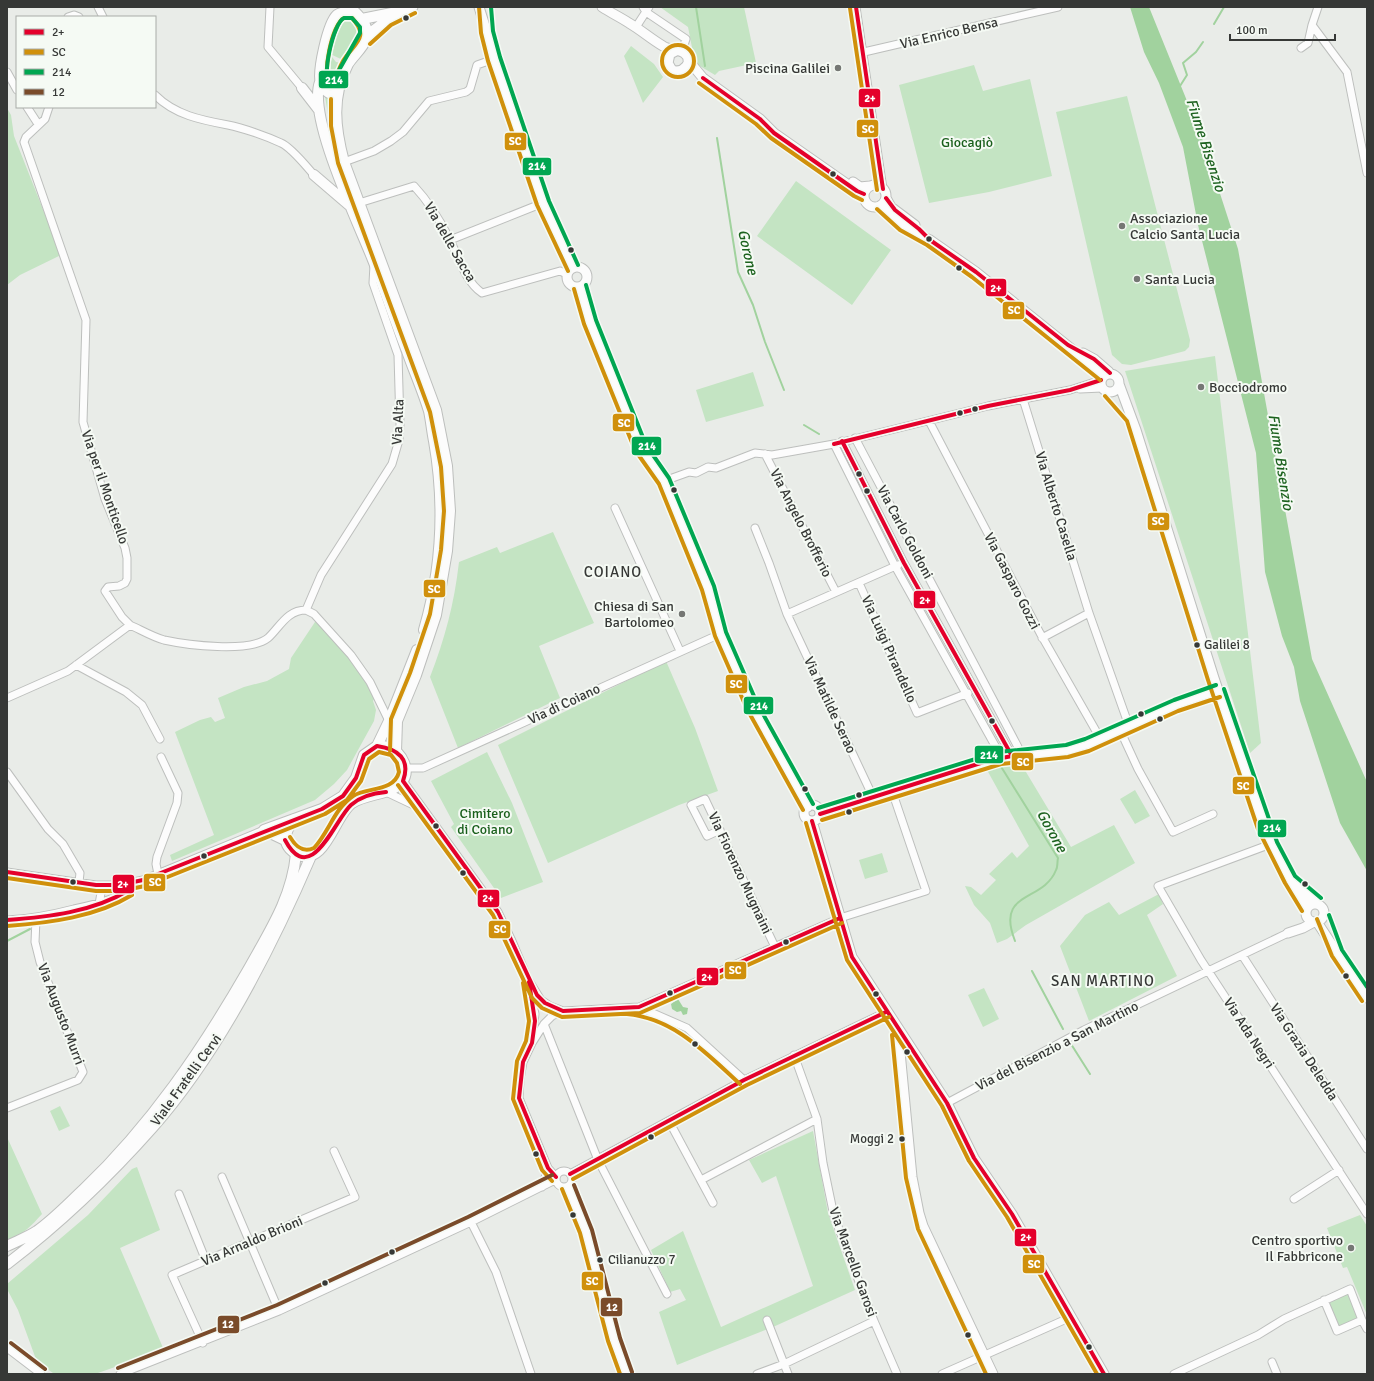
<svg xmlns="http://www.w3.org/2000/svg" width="1374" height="1381" font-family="Signika,sans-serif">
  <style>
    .green { fill: #c4e4c3 }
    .water { fill: #a1d29e }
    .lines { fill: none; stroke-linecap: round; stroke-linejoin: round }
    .stream { stroke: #a1d29e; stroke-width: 2 }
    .street-casing { stroke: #bdbfbd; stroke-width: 9 }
    .secondary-casing { stroke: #bdbfbd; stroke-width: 11 }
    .primary-casing { stroke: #bdbfbd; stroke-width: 12 }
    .street { stroke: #fcfcfc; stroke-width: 7 }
    .secondary { stroke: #fcfcfc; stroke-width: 9 }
    .primary { stroke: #fcfcfc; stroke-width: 10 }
    .bus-1-casing { stroke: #f5faf4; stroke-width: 7 }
    .bus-2-casing { stroke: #f5faf4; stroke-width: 7 }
    .bus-3-casing { stroke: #f5faf4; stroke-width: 7 }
    .bus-4-casing { stroke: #f5faf4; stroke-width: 7 }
    .bus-1 { stroke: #e4002b; stroke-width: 4 }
    .bus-2 { stroke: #d0900b; stroke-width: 4 }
    .bus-3 { stroke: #00a651; stroke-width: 4 }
    .bus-4 { stroke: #7a4b2a; stroke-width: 4 }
    .bus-dot { fill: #363836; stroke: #f5faf4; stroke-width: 1.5 }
    .poi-dot { fill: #757774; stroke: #f5faf4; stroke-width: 1.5 }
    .labels { text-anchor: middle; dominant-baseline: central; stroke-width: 4; stroke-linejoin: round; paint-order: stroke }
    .bus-label { font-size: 13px; fill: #363836; stroke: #f5faf4; text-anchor: start }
    .street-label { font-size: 14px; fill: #363836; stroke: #f5faf4 }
    .poi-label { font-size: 14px; fill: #363836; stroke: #f5faf4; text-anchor: end }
    .park-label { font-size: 14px; fill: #195f1b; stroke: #f5faf4 }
    .water-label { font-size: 15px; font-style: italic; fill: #1c621e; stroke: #f5faf4 }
    .neighbourhood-label { font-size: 15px; letter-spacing: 1px; fill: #363836; stroke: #f5faf4 }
    .line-badge { stroke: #f5faf4; stroke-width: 1.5 }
    .badge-label { font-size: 11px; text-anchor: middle; font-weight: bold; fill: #fff }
  </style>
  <rect width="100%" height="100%" fill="#e9ece8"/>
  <path class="green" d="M660,7H744L756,63L719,71L715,75L695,63L688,27Z
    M349,17L357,20L362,33L343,60L328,53L336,25L340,19Z
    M631,46L654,64L663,77L643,103L624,56Z
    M328,56L332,57L336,62L342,63L335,85H330L325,83Z
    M974,65L983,91L1030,79L1052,176L989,192L929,203L899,85Z
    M325,96L333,97L331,133Z
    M1127,96L1190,340L1189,347L1185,351L1131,365L1122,364L1112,355L1056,112Z
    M7,108L11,115L14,136L61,255L20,275L7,285Z
    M796,181L891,250L852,305L757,236Z
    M1215,356L1261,743L1250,753L1125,371Z
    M753,372L764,406L706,422L696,390Z
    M553,532L594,623L539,646L560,698L458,748L430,677C445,638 454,605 459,562L497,547L500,553Z
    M315,622H318C340,646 361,669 374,699L373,701L376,710L374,721L347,770L334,784L315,800L172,861L170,855L214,835L175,732L200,720L211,717L215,722L225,718L218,698L244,687L267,681L289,669L291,658Z
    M666,661L695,728L718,791L679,805L548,863L498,745Z
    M487,752L512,803L543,882L501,898L451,827L454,824L431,781Z
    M1020,762L1071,847L1114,825L1135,863L1026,925L1007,939L997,943L990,923L974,905L965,886L971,887L981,895L996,880L989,874L1012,852L1017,858L1029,846L987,770L1008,763Z
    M1135,790L1150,816L1135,824L1120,799Z
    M882,853L888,872L865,879L859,860Z
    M1159,894L1163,904L1147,915L1177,976L1089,1021L1060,946L1085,915L1109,902L1119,915Z
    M984,988L999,1019L983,1027L968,995Z
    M60,1106L70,1126L59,1131L50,1111Z
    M813,1131L828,1213L855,1290L773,1327L677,1365L659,1312L686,1300L680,1289L670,1292L651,1250L683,1231L721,1327L813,1286L776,1176L762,1183L749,1160Z
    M7,1137L42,1214C32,1225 22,1236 7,1240Z
    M137,1167L160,1230L120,1248L164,1350L95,1374L53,1373L37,1362L18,1310L7,1289V1284L88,1215L132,1169Z
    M1360,1215L1367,1226V1315L1347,1267L1343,1268L1327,1228Z
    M1348,1294L1358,1318L1339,1326L1329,1302Z"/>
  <path class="water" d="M1130,7H1149L1202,138L1238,249L1312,659L1367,782V871L1340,823L1300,701L1294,667L1282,636L1265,572L1256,453L1198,225L1183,147L1159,83L1144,52Z
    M678,999L683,1007L688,1008L687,1014L683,1015L681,1011L677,1012L672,1009L671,1004Z"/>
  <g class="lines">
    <path class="stream" d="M696,7L705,66
      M1214,24L1224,7
      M1180,86L1187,75L1183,63L1196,52L1203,42
      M717,138L738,272L753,305L765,342L784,390
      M804,425L819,434
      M1000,765L1058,858C1057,862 1058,867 1056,870C1043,903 995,890 1015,941
      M7,941L30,929
      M1032,971L1063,1029
      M1071,1044L1090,1074"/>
    <defs>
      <path id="street" d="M98,7L103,17
        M270,7L268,47L302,88
        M643,7L646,12L686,39L682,51
        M856,7L883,189
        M1318,7L1312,25L1347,72L1367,173
        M68,17L74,15L79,17
        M636,27L649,7
        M1301,48L1308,43L1312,25
        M864,52L1058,7
        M7,72L17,90
        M155,95C175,115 201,120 228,125C243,128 266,136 281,143C291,147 306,166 314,175
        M27,107L38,124
        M49,107L45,119L26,137L24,142L86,320L83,422L105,499L125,548L127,558V579L125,583L119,586L108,587L105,591L122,617L130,625
        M344,162L374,151L391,141L403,132L429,101L466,92L470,89L477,65L494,59
        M359,203L414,186C429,202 440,220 450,240C459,258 465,281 482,293L560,271L567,274
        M450,240L543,203
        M1080,389L1102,388
        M1023,399L1089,613L1129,726
        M929,421L1040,633L1100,738
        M855,438L1018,747L1020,755
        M842,441L904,563L1012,756
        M834,444L895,566L998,751L1000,758
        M765,454L836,592
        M664,481L689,472L696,473L708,467L716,468L755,453L772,455L834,444L988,406L1070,390L1101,380
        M615,508L680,651
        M755,528L769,563L787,614
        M859,583L917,713L968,693
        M306,610L321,575L392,464L399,440L400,424L398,355L373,283L374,265
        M1042,638L1089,613
        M76,665L126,692L142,705L160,739
        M7,698L68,671L130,625C141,630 153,637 164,640C187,645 249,653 268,638C280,627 287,610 306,610L314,614L351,655L370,682L389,721
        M1120,730L1138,769L1173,832L1213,814
        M406,768H423L720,634
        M7,772L48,829L63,844L80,873L79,882
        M403,781L498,912L512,941L528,979L541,1000L550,1006L563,1011L639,1007L687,1028L744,1080
        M386,792L422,809
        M873,797L787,614L898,565
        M820,814L1000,758L1067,751L1087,745L1176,705L1218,691
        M720,830L707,836L691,805L705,799L775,947
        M1271,844L1158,886L1201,960L1367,1214
        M7,872L96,885H119L143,880L264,830
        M158,874L156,864L157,857L177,803L178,793L161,757
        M96,885L101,893L99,904
        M7,920C31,919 51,915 74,909C102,903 118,899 141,881
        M1242,955L1367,1149
        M529,986L535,1014L532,1041
        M639,1007L840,918L926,891L892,791
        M544,1024L598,1160L667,1294
        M794,1055L817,1119L823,1163L834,1216L874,1321L897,1374
        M947,1103L1084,1030L1288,933
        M7,1108L78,1080L83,1072L40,962L35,942L36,919
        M669,1121L713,1203
        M556 1179a8 8 0 1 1 16 0a8 8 0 1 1-16 0Z
        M570,1174L744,1080L886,1012
        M222,1177L279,1311
        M556,1177L548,1168L519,1098L520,1079L523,1062L532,1043L544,1024L552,1016L563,1011
        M701,1180L817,1119
        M542,1187L548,1168
        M568,1187L586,1231L614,1340L626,1374
        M179,1194L206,1261
        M1294,1199L1339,1170
        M471,1222L496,1272L531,1374
        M767,1320L788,1374
        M1362,1320L1367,1329
        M203,1343L172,1275L355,1197L334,1151
        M7,1348L41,1374
        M1272,1362L1277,1374
        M120,1374L279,1311L471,1222L555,1180
        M757,1374L784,1364L874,1321
        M942,1374L1071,1317
        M1174,1374L1258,1335L1284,1319L1350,1289L1362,1320L1337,1331L1324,1300"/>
      <path id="secondary" d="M479,7C507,95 531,185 573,268
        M602,7C611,13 620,17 629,23C641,30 651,39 663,46C669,50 678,49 684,53C695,61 683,74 672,70L668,63L670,54L676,51
        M400,11L413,7
        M688,60L703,78L760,119L774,133L857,191L864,194
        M853,182L860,187L870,186
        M864 196a11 11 0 1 1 22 0a11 11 0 1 1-22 0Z
        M886,198L891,207L915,225
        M881,205C893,219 913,234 930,240L976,272L1104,375
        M567 277a10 10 0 1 1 20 0a10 10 0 1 1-20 0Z
        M580,287L590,322L641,448L664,481L708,588L720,634L752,706L808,807
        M1083,353L1094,359L1109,372
        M1101 383a9 9 0 1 1 18 0a9 9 0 1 1-18 0Z
        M1119,384L1136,430L1214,678L1264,827L1290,880L1307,908
        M804 813a8 8 0 1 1 16 0a8 8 0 1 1-16 0Z
        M812,821L852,957L947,1103L974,1158L1012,1214L1104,1374
        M1297,886L1317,903
        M1306 913a9 9 0 1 1 18 0a9 9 0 1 1-18 0Z
        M1317,922L1367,998
        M1288,933L1303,928L1314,922
        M898,1031L912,1177L919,1213L923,1226L993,1374"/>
      <path id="primary" d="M362,19L397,12
        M366,40L374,30L400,11
        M320,82C307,117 359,224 373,260C385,290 395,321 407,351C414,371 423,391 429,411C431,420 432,431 434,441C445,504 442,568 424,630
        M302,88L319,110
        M338,89L334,92L329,93C325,90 322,88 321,84C317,72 328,23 337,15C342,11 349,12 355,12C362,19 370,28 366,39C363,48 353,56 348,64C331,97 335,128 344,162L436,410L447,466L450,511L447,551L436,615L416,675L397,721L396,751
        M314,175L349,205
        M294,819C290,825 284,833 286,841C287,847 292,852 297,854C325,868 334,816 352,803C367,793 392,795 402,782C411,770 402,753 389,747C385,746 381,746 377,746
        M264,830L322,809L343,796L356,778L364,755L377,746L389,721L417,650
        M264,830L285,840
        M7,1246C17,1241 28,1237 37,1231C54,1219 69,1203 84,1189C151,1125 202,1050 248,970C269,932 292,898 296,854
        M7,1264C62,1222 107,1179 153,1127C218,1053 272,947 311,856"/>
    </defs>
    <use href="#street" class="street-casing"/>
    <use href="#secondary" class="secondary-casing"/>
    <use href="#primary" class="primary-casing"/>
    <use href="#street" class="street"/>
    <use href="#secondary" class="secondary"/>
    <use href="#primary" class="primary"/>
    <defs>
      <path id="bus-1" d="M856,7L883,189
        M703,78L760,119L774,133L857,191L864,194
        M886,198L895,210L919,229L930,240L976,272L1068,345L1094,359L1110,373
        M842,441L904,563L1012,756
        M834,444L988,406L1070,390L1101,380
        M403,781L498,912L537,995L545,1003L563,1011L639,1007L840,918
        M820,814L987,761L1012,756
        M812,821L852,957L947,1103L974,1158L1012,1214L1104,1374
        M285,840C311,889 335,819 351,805C361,796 374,793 386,792
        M7,872L96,885H119L143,880L322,809L343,796L356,778L364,755L377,746C398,749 411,759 403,781
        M7,920C48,917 93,912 129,890
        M529,982L535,1021L532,1043L523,1062L519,1098L548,1168L556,1177
        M570,1174L744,1080L886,1012"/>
      <path id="bus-2" d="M479,7L481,33L488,61L537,205L568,271
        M850,8L877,190
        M344,18H352C371,38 353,44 343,61C339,68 336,77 334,85L330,87C321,78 332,23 344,18Z
        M370,44L391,25L415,13
        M662 61a16 16 0 1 1 32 0a16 16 0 1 1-32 0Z
        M699,83L756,124L771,138L854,196L862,200
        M331,99V126L338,163L430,412L441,467L444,511L441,550L430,614L410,673L391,719L390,751
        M877,209L900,230L927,245L972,277L1100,380
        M574,289L584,324L635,450L659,484L702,590L715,636L747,709L803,810
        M1105,396L1127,421L1208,680L1258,829L1285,883L1302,911
        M398,785L493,915L532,998L542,1008L562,1017L640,1013L842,923
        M822,820L1001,764L1068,757L1089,751L1178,711L1220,697
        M806,823L847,960L942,1106L969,1161L1007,1217L1097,1374
        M7,878L96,891H120L145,886L325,814L347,800L361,781L369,759L379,752L391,755L397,763L399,772C394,792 367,787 353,796C334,809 329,832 314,848C303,853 296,847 290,837
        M1317,919L1332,956L1362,1001
        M7,926C49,923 96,917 132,895
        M523,983L529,1021L526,1041L517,1061L513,1099L542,1170L552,1181
        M627,1014C674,1018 707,1054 740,1084
        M892,1035L906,1178L918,1229L986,1374
        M573,1179L747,1085L889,1017
        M562,1189L580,1233L608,1341L620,1374"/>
      <path id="bus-3" d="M491,7L493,31L500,57L549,201L578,265
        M344,18H352L360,27V33L330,86C321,78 333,23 344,18Z
        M586,285L596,320L646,445L669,478L714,586L726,632L757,703L813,804
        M1224,689L1277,842L1295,876L1321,898
        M818,808L998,752L1066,745L1085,739L1174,700L1216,685
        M1329,915L1342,950L1367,987"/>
      <path id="bus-4" d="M574,1185L592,1230L620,1338L632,1372
        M11,1343L45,1369
        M118,1368L277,1305L468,1217L552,1175"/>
    </defs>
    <use href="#bus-1" class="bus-1-casing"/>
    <use href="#bus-2" class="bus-2-casing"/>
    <use href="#bus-3" class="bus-3-casing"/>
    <use href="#bus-4" class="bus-4-casing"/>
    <use href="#bus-1" class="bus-1"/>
    <use href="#bus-2" class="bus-2"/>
    <use href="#bus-3" class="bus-3"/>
    <use href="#bus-4" class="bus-4"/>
  </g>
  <g class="bus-dot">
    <circle cx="406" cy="18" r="3.5"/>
    <circle cx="833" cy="174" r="3.5"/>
    <circle cx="929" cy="239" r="3.5"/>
    <circle cx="571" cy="250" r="3.5"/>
    <circle cx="959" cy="268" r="3.5"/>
    <circle cx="975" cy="409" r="3.5"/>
    <circle cx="960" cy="413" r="3.5"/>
    <circle cx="859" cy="474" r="3.5"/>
    <circle cx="674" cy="490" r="3.5"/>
    <circle cx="867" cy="491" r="3.5"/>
    <circle cx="1197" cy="645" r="3.5"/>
    <circle cx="1141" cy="714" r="3.5"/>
    <circle cx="1160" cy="719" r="3.5"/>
    <circle cx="992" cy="721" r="3.5"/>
    <circle cx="805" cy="789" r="3.5"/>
    <circle cx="859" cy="795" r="3.5"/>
    <circle cx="849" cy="812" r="3.5"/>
    <circle cx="436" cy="826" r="3.5"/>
    <circle cx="204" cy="856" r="3.5"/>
    <circle cx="463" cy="873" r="3.5"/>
    <circle cx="73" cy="882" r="3.5"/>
    <circle cx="1305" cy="884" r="3.5"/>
    <circle cx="786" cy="942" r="3.5"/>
    <circle cx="1346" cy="976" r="3.5"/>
    <circle cx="670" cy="993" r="3.5"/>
    <circle cx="876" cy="994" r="3.5"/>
    <circle cx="695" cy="1044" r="3.5"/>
    <circle cx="907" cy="1052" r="3.5"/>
    <circle cx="651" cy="1137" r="3.5"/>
    <circle cx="902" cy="1139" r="3.5"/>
    <circle cx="536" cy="1154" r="3.5"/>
    <circle cx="573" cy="1215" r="3.5"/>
    <circle cx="392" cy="1252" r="3.5"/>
    <circle cx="600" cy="1260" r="3.5"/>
    <circle cx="325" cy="1283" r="3.5"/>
    <circle cx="968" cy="1335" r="3.5"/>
    <circle cx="1089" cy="1347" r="3.5"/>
  </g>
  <g class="poi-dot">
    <circle cx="838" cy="68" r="4"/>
    <circle cx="1122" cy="226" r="4"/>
    <circle cx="1137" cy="279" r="4"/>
    <circle cx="1201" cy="387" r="4"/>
    <circle cx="682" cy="614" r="4"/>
    <circle cx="1351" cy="1248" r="4"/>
  </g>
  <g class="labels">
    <g class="bus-label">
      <text x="1204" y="645">Galilei 8</text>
      <text x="894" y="1139" text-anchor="end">Moggi 2</text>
      <text x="608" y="1260">Cilianuzzo 7</text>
    </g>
    <g class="street-label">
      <text transform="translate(949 33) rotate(-13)">Via Enrico Bensa</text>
      <text transform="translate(450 242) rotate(60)">Via delle Sacca</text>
      <text transform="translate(398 422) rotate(-87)">Via Alta</text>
      <text transform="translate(105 487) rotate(71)">Via per il Monticello</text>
      <text transform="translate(1056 506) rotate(73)">Via Alberto Casella</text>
      <text transform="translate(801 523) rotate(63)">Via Angelo Brofferio</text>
      <text transform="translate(905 532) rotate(62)">Via Carlo Goldoni</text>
      <text transform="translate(1012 581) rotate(63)">Via Gasparo Gozzi</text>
      <text transform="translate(889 649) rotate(66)">Via Luigi Pirandello</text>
      <text transform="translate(564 704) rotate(-25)">Via di Coiano</text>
      <text transform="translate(830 705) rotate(65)">Via Matilde Serao</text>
      <text transform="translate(740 873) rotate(65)">Via Fiorenzo Mugnaini</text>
      <text transform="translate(61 1014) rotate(69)">Via Augusto Murri</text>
      <text transform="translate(1249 1033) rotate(57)">Via Ada Negri</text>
      <text transform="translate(1057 1046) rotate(-27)">Via del Bisenzio a San Martino</text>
      <text transform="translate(1304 1052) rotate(57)">Via Grazia Deledda</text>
      <text transform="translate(186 1080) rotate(-54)">Viale Fratelli Cervi</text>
      <text transform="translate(252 1241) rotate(-23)">Via Arnaldo Brioni</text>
      <text transform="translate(853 1262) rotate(70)">Via Marcello Garosi</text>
    </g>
    <g class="poi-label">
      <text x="830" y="68">Piscina Galilei</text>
      <text x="1130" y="218" text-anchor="start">Associazione<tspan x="1130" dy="16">Calcio Santa Lucia</tspan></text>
      <text x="1145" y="279" text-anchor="start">Santa Lucia</text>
      <text x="1209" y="387" text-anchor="start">Bocciodromo</text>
      <text x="674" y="606">Chiesa di San<tspan x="674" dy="16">Bartolomeo</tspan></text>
      <text x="1343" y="1240">Centro sportivo<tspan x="1343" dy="16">Il Fabbricone</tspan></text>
    </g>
    <g class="park-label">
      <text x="967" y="142">Giocagiò</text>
      <text x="485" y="813">Cimitero<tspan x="485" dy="16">di Coiano</tspan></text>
    </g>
    <g class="water-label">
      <text transform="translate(1206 145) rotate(72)">Fiume Bisenzio</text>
      <text transform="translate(748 252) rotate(77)">Gorone</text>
      <text transform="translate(1281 462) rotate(81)">Fiume Bisenzio</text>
      <text transform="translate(1052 831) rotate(61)">Gorone</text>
    </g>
    <g class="neighbourhood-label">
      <text x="613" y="572">COIANO</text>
      <text x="1103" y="981">SAN MARTINO</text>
    </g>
  </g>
  <g class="line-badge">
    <rect x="318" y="70" width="31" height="19" rx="4" fill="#00a651"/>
    <rect x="858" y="88" width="23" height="20" rx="4" fill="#e4002b"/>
    <rect x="856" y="119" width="23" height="19" rx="4" fill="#d0900b"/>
    <rect x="504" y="132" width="23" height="19" rx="4" fill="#d0900b"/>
    <rect x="522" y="157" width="30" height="19" rx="4" fill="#00a651"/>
    <rect x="985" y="278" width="22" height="19" rx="4" fill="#e4002b"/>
    <rect x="1002" y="301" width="23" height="19" rx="4" fill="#d0900b"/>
    <rect x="612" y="413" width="23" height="19" rx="4" fill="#d0900b"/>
    <rect x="631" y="436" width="31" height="20" rx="4" fill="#00a651"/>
    <rect x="1147" y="512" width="23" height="19" rx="4" fill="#d0900b"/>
    <rect x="423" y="579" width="23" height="19" rx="4" fill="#d0900b"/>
    <rect x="913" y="590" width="23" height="19" rx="4" fill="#e4002b"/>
    <rect x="725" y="674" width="23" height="20" rx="4" fill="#d0900b"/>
    <rect x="743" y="696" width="31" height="19" rx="4" fill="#00a651"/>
    <rect x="974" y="745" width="30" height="19" rx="4" fill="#00a651"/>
    <rect x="1011" y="752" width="23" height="19" rx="4" fill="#d0900b"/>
    <rect x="1232" y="776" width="23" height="19" rx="4" fill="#d0900b"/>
    <rect x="1257" y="819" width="30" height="19" rx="4" fill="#00a651"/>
    <rect x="143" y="873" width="23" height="19" rx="4" fill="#d0900b"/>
    <rect x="112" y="874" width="23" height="20" rx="4" fill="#e4002b"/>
    <rect x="477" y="889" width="23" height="19" rx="4" fill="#e4002b"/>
    <rect x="488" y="920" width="23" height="19" rx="4" fill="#d0900b"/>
    <rect x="724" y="961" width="23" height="19" rx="4" fill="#d0900b"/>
    <rect x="696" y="967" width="23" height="19" rx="4" fill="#e4002b"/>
    <rect x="1014" y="1228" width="23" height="19" rx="4" fill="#e4002b"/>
    <rect x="1022" y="1254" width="23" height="20" rx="4" fill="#d0900b"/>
    <rect x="581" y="1271" width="23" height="20" rx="4" fill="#d0900b"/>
    <rect x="600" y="1297" width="23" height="20" rx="4" fill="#7a4b2a"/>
    <rect x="217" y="1315" width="23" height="19" rx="4" fill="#7a4b2a"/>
  </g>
  <g class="badge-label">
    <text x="334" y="84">214</text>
    <text x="870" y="102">2+</text>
    <text x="868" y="133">SC</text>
    <text x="515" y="145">SC</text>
    <text x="537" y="170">214</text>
    <text x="996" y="292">2+</text>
    <text x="1014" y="314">SC</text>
    <text x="624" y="427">SC</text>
    <text x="647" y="450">214</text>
    <text x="1158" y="525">SC</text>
    <text x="434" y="593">SC</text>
    <text x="925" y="604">2+</text>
    <text x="736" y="688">SC</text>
    <text x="759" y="710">214</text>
    <text x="989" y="759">214</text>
    <text x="1023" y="766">SC</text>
    <text x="1243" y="790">SC</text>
    <text x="1272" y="832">214</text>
    <text x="155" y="886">SC</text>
    <text x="123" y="888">2+</text>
    <text x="488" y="902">2+</text>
    <text x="500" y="933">SC</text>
    <text x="735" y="974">SC</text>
    <text x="707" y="981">2+</text>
    <text x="1026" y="1241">2+</text>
    <text x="1034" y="1268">SC</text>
    <text x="592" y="1285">SC</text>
    <text x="612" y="1311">12</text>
    <text x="228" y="1328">12</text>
  </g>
  <rect width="1374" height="1381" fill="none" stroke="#363836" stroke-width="16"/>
  <rect x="16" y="16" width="140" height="92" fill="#f5faf4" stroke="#a9aca8"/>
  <rect x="24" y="29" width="20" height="6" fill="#e4002b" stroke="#a9aca8"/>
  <text x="52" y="36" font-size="12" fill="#363836">2+</text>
  <rect x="24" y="49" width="20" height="6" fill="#d0900b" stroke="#a9aca8"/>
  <text x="52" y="56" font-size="12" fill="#363836">SC</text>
  <rect x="24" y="69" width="20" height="6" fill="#00a651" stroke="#a9aca8"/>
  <text x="52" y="76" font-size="12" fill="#363836">214</text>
  <rect x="24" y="89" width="20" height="6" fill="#7a4b2a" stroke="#a9aca8"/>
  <text x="52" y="96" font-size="12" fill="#363836">12</text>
  <path d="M1230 34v6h105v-6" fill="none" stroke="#363836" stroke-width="2"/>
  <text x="1236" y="34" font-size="12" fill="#363836" stroke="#f5faf4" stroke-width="3" paint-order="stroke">100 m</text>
</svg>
